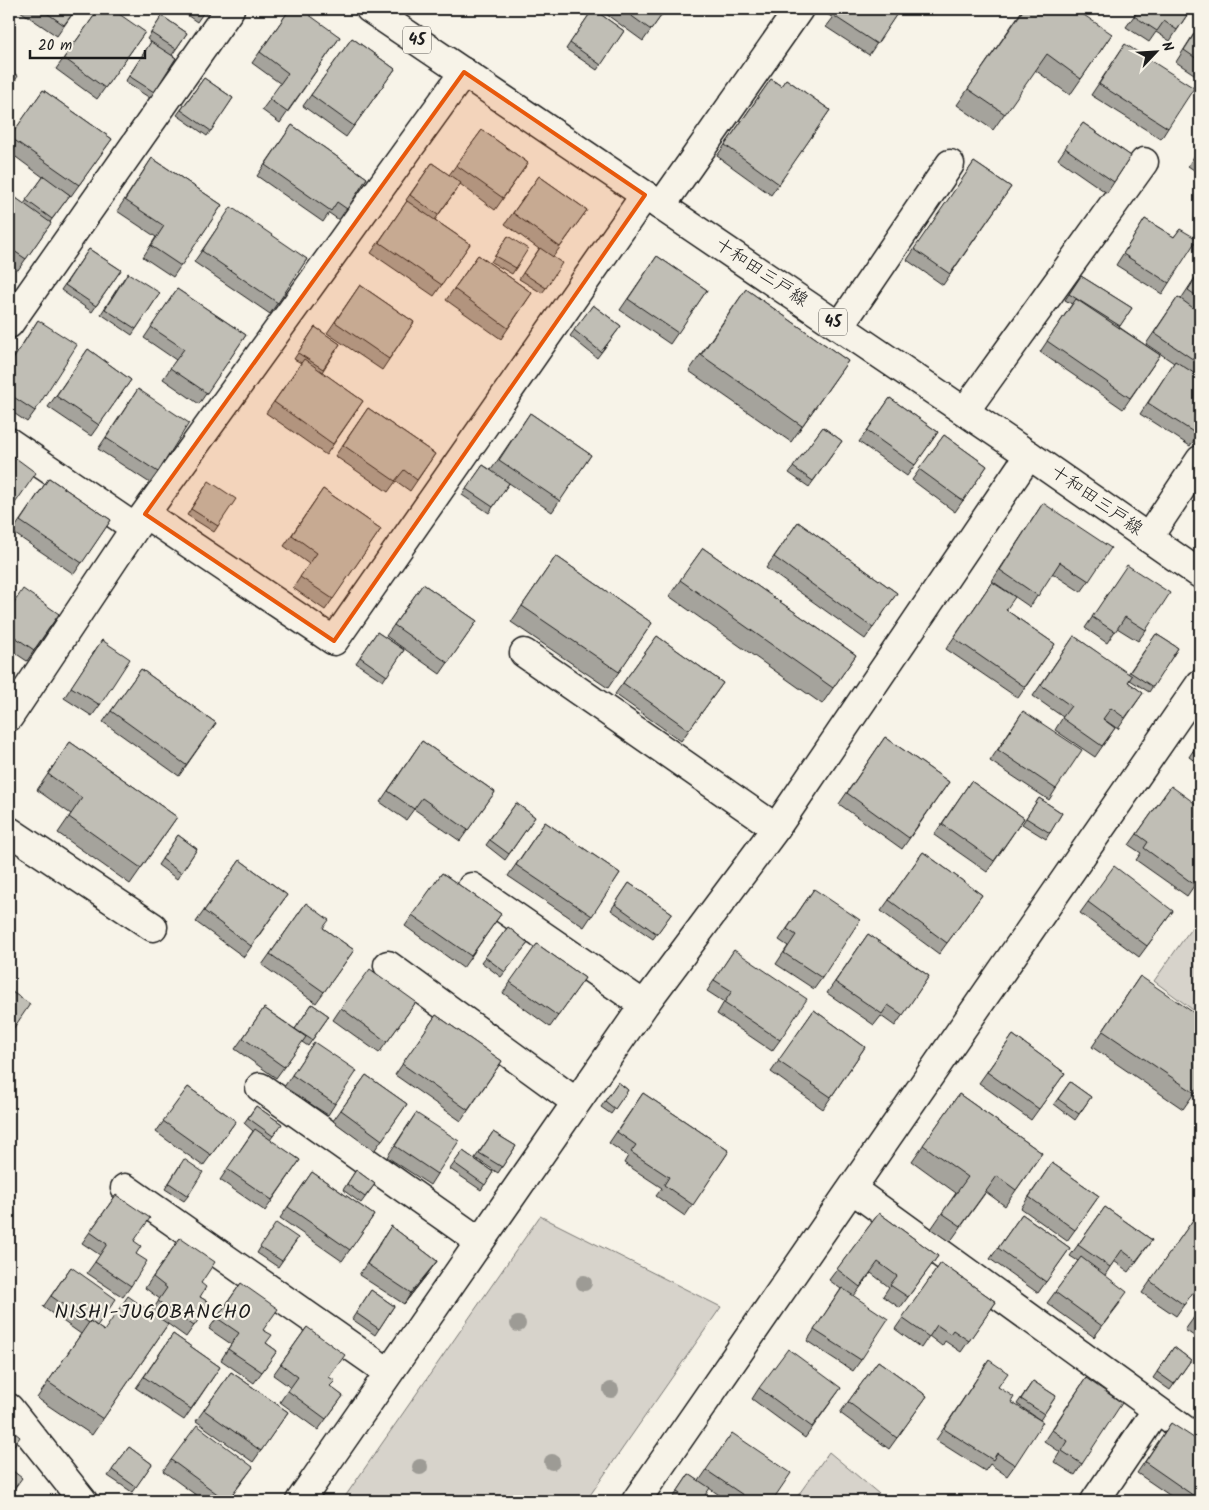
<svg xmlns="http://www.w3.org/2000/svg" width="1209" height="1510" font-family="Kalam,'Klee One',sans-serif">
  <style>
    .green { fill: #d7d3cb; stroke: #7a7874 }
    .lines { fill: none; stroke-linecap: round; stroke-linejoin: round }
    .minor-casing { stroke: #1c1c1c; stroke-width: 31 }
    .major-casing { stroke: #1c1c1c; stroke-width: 31 }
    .minor { stroke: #f7f3e8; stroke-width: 28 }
    .major { stroke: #f7f3e8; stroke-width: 28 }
    .tree { fill: #9d9b95 }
    .wall { fill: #a5a39c; stroke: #1c1c1c }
    .shaded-wall { fill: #86857f; stroke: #1c1c1c }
    .building { fill: #c0beb5; stroke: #1c1c1c }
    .marked { fill: #e8590c; fill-opacity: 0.2; stroke: #e8590c; stroke-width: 4; stroke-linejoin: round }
    .labels { text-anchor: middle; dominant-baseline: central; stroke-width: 4.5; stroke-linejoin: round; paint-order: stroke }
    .shield { fill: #f7f3e8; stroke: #5e5c59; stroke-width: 1 }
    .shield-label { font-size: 16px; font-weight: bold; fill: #1c1c1c }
    .street-label { font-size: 18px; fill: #1c1c1c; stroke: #f7f3e8 }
    .quarter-label { font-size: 20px; letter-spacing: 1px; fill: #1c1c1c; stroke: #f7f3e8 }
  </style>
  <rect width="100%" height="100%" fill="#f7f3e8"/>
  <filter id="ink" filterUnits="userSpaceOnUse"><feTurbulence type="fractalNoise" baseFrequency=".02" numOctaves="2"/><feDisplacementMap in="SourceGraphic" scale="10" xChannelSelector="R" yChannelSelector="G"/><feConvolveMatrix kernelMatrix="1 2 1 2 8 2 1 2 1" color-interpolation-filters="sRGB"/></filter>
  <g filter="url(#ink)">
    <path class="green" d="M1200,916V1015L1154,981Z
      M540,1216L721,1307L586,1501H342Z
      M829,1452L885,1499L884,1501H794Z"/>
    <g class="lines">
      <defs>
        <path id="minor" d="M661,206L799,9
          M9,324L230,9
          M840,326L950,164
          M965,411L1144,162
          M9,442L135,528
          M145,514L334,641L645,195
          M1148,538L1200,460
          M524,653L776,828
          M9,717L135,528L464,72
          M9,831L153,927
          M472,887L644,1005
          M388,965L576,1102
          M260,1087L479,1241
          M125,1188L388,1372
          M852,1189L1200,1441
          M9,1408L83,1501
          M300,1501L644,1005L776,828L1029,455
          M636,1501L1200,684
          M1095,1501L1156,1411"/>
        <path id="major" d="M370,9L1029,455L1200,574"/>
      </defs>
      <use href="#minor" class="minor-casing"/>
      <use href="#major" class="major-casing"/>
      <use href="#minor" class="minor"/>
      <use href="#major" class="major"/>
    </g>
    <g class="tree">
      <circle cx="584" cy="1283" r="8"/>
      <circle cx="518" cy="1324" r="8"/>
      <circle cx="611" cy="1390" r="8"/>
      <circle cx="552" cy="1462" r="8"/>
      <circle cx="420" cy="1467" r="8"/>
    </g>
    <path class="wall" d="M17,9H76L57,36Z
      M99,9L145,32L97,99L56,69Z
      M178,9H206L197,22Z
      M290,9L340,37L280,123L262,110L281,84L252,63Z
      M593,9L624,31L597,70L566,49Z
      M599,9H666L643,41Z
      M824,9H900L869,55L826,27L833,18L823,11Z
      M1023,9L1112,34L1070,95L1035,70L993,130L957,105Z
      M1139,9H1191L1170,41L1156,32L1149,42L1126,27Z
      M162,16L187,33L172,55L176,58L150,98L125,82L151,42L147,39Z
      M1200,24V78L1176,62Z
      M352,38L395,69L346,137L303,106Z
      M1125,44L1168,128L1161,139L1091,95Z
      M204,78L233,98L207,136L177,115Z
      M771,79L781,86L786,79L830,110L771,195L717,156Z
      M43,90L112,139L71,196L62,190L70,195L50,222L51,223L18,270L9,264V193L24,204L43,177L9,152V139Z
      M1083,123L1131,156L1107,193L1058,159Z
      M292,125L367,178L339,220L329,213L323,222L257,176Z
      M482,130L528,163L495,210L460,184L435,220L470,244L434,296L371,253L407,201L406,200L432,163L449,175Z
      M1200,147V174L1188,166Z
      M152,158L222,205L173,277L143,257L156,237L117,211Z
      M974,162L1011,187L943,285L907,260Z
      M539,176L587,210L553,257L546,288L542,293L519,279L539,249L505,224Z
      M224,218L307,259L270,314L194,262Z
      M1145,219L1174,237L1180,229L1169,283L1162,294L1116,265Z
      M508,236L516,268L512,274L491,262Z
      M89,249L121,270L92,312L61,290Z
      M478,255L532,293L501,339L446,300Z
      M657,256L707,290L670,344L620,310Z
      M1200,270V432L1190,446L1140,414L1174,363L1146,344L1178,297L1181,299Z
      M1081,276L1132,308L1119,327L1160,355L1123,409L1040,352L1072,304L1065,300Z
      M124,278L160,293L132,335L101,314Z
      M360,285L414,322L382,370L327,333Z
      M177,289L246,335L199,404L163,379L176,360L144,338Z
      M746,289L848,361L791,442L689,371Z
      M593,305L621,326L597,358L570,336Z
      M38,320L35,411L27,422L9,410V365Z
      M315,327L340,344L322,372L363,401L326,455L266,413L301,363L294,359Z
      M88,349L131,380L91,436L48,407Z
      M138,389L158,472L150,483L98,449Z
      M890,398L938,432L907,476L859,442Z
      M368,408L435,454L410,491L396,481L388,492L335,456Z
      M530,413L591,455L552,512L509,483L489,513L462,495L483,465L491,470Z
      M823,427L842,441L809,487L789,473Z
      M944,435L987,466L955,512L912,480Z
      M49,478L111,520L74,574L12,532Z
      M205,487L218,526L214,532L187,515Z
      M323,489L381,529L325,610L293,588L309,564L284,546Z
      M1043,503L1089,581L1081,592L1052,573L1030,607L992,581Z
      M798,522L897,593L865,639L766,568Z
      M703,548L856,655L822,704L669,596Z
      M556,556L652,623L608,688L511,622Z
      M1120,576L1146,630L1138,641L1117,628L1107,643L1085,628Z
      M992,582L1006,610L1055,644L1018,698L946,649Z
      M423,584L477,621L440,674L386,636Z
      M9,610L59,614L27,661L9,649Z
      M377,632L404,650L383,681L356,663Z
      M1156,634L1178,648L1149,692L1130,680L1128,682L1143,693L1118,729L1103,719L1115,728L1095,757L1055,730L1063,717L1033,696L1074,636L1128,674Z
      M657,636L723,683L681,741L615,694Z
      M102,640L100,705L92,716L64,698Z
      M141,669L216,723L179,776L103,722Z
      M1023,711L1056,789L1049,800L990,761Z
      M885,737L949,782L902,849L839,804Z
      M1200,740V765L1189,757Z
      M422,741L495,792L460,841L414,809L406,820L380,802Z
      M70,742L177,817L130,884L58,833L71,814L37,790Z
      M971,781L1024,818L987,872L934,835Z
      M1171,786L1200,877L1187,896L1136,860L1141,853L1129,845Z
      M1039,798L1062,813L1046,839L1022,824Z
      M516,803L535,817L505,860L486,845Z
      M545,822L620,873L584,927L508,876Z
      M178,835L197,849L177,879L158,865Z
      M923,852L982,895L939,954L881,911Z
      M240,860L287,895L244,957L196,922Z
      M442,873L501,914L463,968L405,926Z
      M629,883L672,913L653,939L611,910Z
      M814,889L822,978L814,989L776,964L788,946L779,940Z
      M1088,902L1173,911L1139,957L1080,913Z
      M306,903L323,928L354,950L316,1003L262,965Z
      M508,927L528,943L501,977L481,962Z
      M868,934L929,976L895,1026L881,1016L874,1025L827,993Z
      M537,944L585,978L550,1027L503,993Z
      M734,950L780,1040L772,1051L717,1014L724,1002L707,991Z
      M1140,976L1200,1085L1183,1109L1092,1047Z
      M416,1002L379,1053L333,1020L341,1008Z
      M312,1004L329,1016L308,1046L302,1042L276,1078L235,1049L264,1008L295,1029Z
      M814,1010L865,1047L823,1109L771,1072Z
      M436,1015L502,1061L461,1121L395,1075Z
      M1013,1035L1065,1073L1031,1120L979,1083Z
      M314,1042L335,1104L328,1115L284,1087Z
      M366,1075L407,1104L374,1151L333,1121Z
      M618,1082L628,1090L611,1114L601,1107Z
      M1070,1082L1091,1097L1075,1120L1054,1104Z
      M188,1087L236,1121L203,1166L156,1132Z
      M643,1093L729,1151L685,1216L656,1196L662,1188L624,1163L628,1156L609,1143Z
      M959,1094L1042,1153L1005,1206L986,1192L950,1242L931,1229L956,1193L912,1161Z
      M256,1106L282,1124L270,1140L300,1160L265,1211L220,1180L253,1131L244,1123Z
      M416,1113L437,1174L430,1185L387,1157Z
      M493,1132L516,1146L498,1173L475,1158Z
      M463,1151L493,1172L481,1190L450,1169Z
      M1052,1163L1099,1196L1067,1241L1021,1208Z
      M180,1165L188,1196L184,1201L165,1189Z
      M356,1170L375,1184L361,1203L343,1190Z
      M312,1172L374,1215L342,1261L280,1218Z
      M116,1195L134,1241L136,1254L131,1286L123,1297L87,1273L100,1255L82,1243Z
      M1105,1207L1152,1240L1129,1272L1114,1261L1105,1275L1120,1303L1094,1337L1047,1303L1078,1261L1070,1256Z
      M1200,1210V1282L1176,1316L1142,1293Z
      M879,1213L938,1256L900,1308L883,1296L889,1287L871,1273L854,1296L861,1360L853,1371L807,1341L841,1289L829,1280Z
      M1022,1214L1070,1248L1038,1293L990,1259Z
      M391,1226L437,1261L429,1272L404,1304L359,1275Z
      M272,1229L298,1238L278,1267L257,1253Z
      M180,1238L201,1283L200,1297L210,1303L186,1337L168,1324L92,1435L37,1398L81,1334L43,1307L71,1267L97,1326L104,1331L151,1312L160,1299L145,1288Z
      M941,1263L996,1302L961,1352L945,1341L942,1346L929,1336L921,1348L895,1329Z
      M241,1283L263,1330L266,1343L277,1351L254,1383L221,1360L231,1344L209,1329Z
      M371,1290L394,1306L375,1335L352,1319Z
      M1200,1309V1340L1185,1330Z
      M307,1327L329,1377L330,1387L343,1396L318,1430L280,1402L290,1387L273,1375Z
      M173,1334L220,1367L184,1420L136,1388Z
      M1174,1347L1191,1360L1170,1390L1153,1378Z
      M989,1360L998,1387L1011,1402L1015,1465L1007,1476L990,1464L985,1471L936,1440Z
      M878,1361L927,1396L889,1449L840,1413Z
      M231,1372L288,1412L253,1462L196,1421Z
      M1086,1378L1082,1464L1075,1475L1054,1462L1060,1452L1044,1441Z
      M1033,1381L1056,1396L1040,1420L1017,1404Z
      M759,1388H841L805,1438L752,1399Z
      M1171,1423L1200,1494L1195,1501H1178L1137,1473Z
      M732,1433L772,1501H728L709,1488L701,1501H678L673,1498L689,1474L699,1481Z
      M129,1447L152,1464L132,1492L108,1476Z
      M171,1460L253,1467L228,1501H204L163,1471Z"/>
    <path class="shaded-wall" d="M437,1261L429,1272L404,1304L411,1293Z"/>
    <path class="building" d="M41,9H76L64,25Z
      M99,9H112L145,32L105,88L64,58Z
      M290,9H301L340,37L287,112L269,99L288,73L260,52Z
      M593,9L624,31L601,65L570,43Z
      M622,9H666L651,30Z
      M839,9H900L877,44L834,16Z
      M1024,9H1075L1112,34L1081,79L1047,54L1005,114L968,89Z
      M1139,9H1191L1177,30L1164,21L1157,31L1134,16Z
      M162,16L187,33L176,49L151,33Z
      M1200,25V61L1184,50Z
      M352,38L395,69L354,126L311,95Z
      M151,42L176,58L154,92L129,76Z
      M1125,44L1194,88L1168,128L1099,84Z
      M9,70L18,76L9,90Z
      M204,78L233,98L211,131L181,110Z
      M771,79L781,86L786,79L830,110L779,184L725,145Z
      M43,90L112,139L79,185L10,137Z
      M1083,123L1131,156L1114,182L1065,148Z
      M292,125L367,178L347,209L337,202L331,211L265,165Z
      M482,130L528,163L503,198L456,165Z
      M1200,148V158L1196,155Z
      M152,158L222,205L181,266L151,246L164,226L125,200Z
      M974,162L1011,187L950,274L914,249Z
      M432,163L461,183L438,215L410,195Z
      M44,176L70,195L52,219L26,200Z
      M539,176L587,210L560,247L513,213Z
      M9,193L51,223L26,259L14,251L9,258Z
      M407,201L470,244L442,285L379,242Z
      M231,207L307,259L278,303L202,251Z
      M1145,219L1174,237L1180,229L1197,239L1169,283L1123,254Z
      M508,236L528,249L516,268L495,256Z
      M540,248L562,263L546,288L523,273Z
      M89,249L121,270L96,306L65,285Z
      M478,255L532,293L508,328L454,289Z
      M657,256L707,290L678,333L628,299Z
      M1200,271V298L1188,290Z
      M128,273L160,293L136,329L105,309Z
      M1081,276L1132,308L1120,326L1069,294Z
      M360,285L414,322L389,359L335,322Z
      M177,289L246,335L207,393L170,368L184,349L151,327Z
      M746,289L848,361L802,426L701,355Z
      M1178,297L1200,313V364L1154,333Z
      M1076,299L1160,355L1130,398L1047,341Z
      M593,305L621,326L601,352L574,330Z
      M38,320L77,345L35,411L9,394V366Z
      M315,327L340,344L323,369L298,353Z
      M88,349L131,380L99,425L56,396Z
      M304,359L363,401L333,444L274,402Z
      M1175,361L1200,377V432L1198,435L1148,403Z
      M138,389L189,423L158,472L106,438Z
      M890,398L938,432L915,465L867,431Z
      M368,408L435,454L417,480L404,470L395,481L343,445Z
      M530,413L591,455L560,501L499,460Z
      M823,427L842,441L813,481L793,467Z
      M944,435L987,466L963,501L919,469Z
      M9,453L36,473L9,512Z
      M483,465L509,483L493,507L466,489Z
      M49,478L111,520L82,563L20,521Z
      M209,481L236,499L218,526L191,509Z
      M323,489L381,529L333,599L300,577L317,553L292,535Z
      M1043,503L1111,548L1089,581L1060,562L1038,596L1000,570Z
      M798,522L897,593L873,628L774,557Z
      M703,548L856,655L833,688L680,580Z
      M556,556L652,623L619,672L522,606Z
      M1127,565L1170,593L1146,630L1125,617L1115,632L1092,617Z
      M992,582L1015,597L1006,610L1055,644L1025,687L954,638Z
      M423,584L477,621L448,663L394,625Z
      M9,585L13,588L9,594Z
      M23,589L59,614L34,650L9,633V610Z
      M377,632L404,650L387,676L360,657Z
      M1156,634L1178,648L1153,687L1130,672Z
      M657,636L723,683L689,730L623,683Z
      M1074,636L1132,676L1128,682L1143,693L1125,718L1111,708L1103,719L1115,728L1102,746L1062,718L1071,706L1041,685Z
      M102,640L130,659L100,705L71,687Z
      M141,669L216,723L186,765L111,711Z
      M1023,711L1082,750L1056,789L998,750Z
      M885,737L949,782L909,838L847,793Z
      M1200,740V757L1193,752Z
      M422,741L495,792L468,830L422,798L414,809L388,791Z
      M70,742L177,817L141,868L69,817L82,798L48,774Z
      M971,781L1024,818L994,861L942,824Z
      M1171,786L1200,807V877L1195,885L1144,848L1148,842L1137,834Z
      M1039,798L1062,813L1050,833L1026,818Z
      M516,803L535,817L509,854L490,840Z
      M545,822L620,873L592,916L516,865Z
      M178,835L197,849L181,873L162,859Z
      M923,852L982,895L947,943L889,900Z
      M240,860L287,895L251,946L204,911Z
      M1114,866L1173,911L1147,946L1088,902Z
      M442,873L501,914L471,956L412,915Z
      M629,883L672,913L657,934L615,904Z
      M814,889L860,920L822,978L784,953L796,935L787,929Z
      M306,903L329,920L323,928L354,950L324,992L270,954Z
      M508,927L528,943L505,972L485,957Z
      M868,934L929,976L903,1015L888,1005L882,1014L835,982Z
      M537,944L585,978L558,1016L510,982Z
      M734,950L807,999L780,1040L724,1003L732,991L714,980Z
      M370,969L416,1002L387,1042L341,1008Z
      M1140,976L1200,1017V1085L1195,1093L1103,1031Z
      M9,990L30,1004L9,1035Z
      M312,1004L329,1016L312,1040L295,1029Z
      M264,1008L306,1037L284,1067L243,1038Z
      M814,1010L865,1047L831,1097L778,1061Z
      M436,1015L502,1061L468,1110L402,1064Z
      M1013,1035L1065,1073L1039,1109L987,1072Z
      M314,1042L357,1071L335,1104L292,1075Z
      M366,1075L407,1104L382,1140L341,1110Z
      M618,1082L628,1090L615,1109L605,1101Z
      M1070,1082L1091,1097L1079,1114L1058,1099Z
      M188,1087L236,1121L211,1155L163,1121Z
      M643,1093L729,1151L693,1205L664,1185L669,1177L631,1152L636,1145L617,1132Z
      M959,1094L1042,1153L1016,1190L997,1176L961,1226L942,1213L968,1177L923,1145Z
      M256,1106L282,1124L273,1136L248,1118Z
      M416,1113L459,1141L437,1174L395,1146Z
      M255,1129L300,1160L272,1200L227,1169Z
      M493,1132L516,1146L502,1167L479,1153Z
      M463,1151L493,1172L485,1185L454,1163Z
      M184,1159L203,1172L188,1196L169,1183Z
      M1052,1163L1099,1196L1075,1230L1029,1197Z
      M356,1170L375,1184L365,1197L347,1184Z
      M312,1172L374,1215L350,1250L288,1207Z
      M116,1195L150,1218L134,1241L141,1246L136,1254L147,1261L131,1286L95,1262L107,1244L90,1232Z
      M1105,1207L1152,1240L1136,1261L1122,1250L1110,1267L1078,1245Z
      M1200,1210V1282L1184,1305L1150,1281Z
      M879,1213L938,1256L908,1297L890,1285L897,1276L878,1262L860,1287L837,1269Z
      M1022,1214L1070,1248L1046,1282L998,1248Z
      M276,1223L298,1238L282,1261L260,1247Z
      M391,1226L437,1261L411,1293L367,1264Z
      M180,1238L215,1262L201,1283L206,1287L200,1297L210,1303L194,1326L158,1301L167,1288L153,1277Z
      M1081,1257L1127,1292L1102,1326L1055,1292Z
      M941,1263L996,1302L969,1341L953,1330L950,1334L937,1325L929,1337L902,1318Z
      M71,1267L116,1299L97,1326L90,1321L89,1323L51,1296Z
      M241,1283L278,1309L263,1330L272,1335L266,1343L277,1351L262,1372L228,1349L239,1333L217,1318Z
      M842,1288L888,1319L861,1360L814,1330Z
      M371,1290L394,1306L379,1329L356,1313Z
      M128,1296L168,1324L103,1419L48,1382L90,1321L104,1331Z
      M1200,1309V1324L1193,1319Z
      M307,1327L345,1355L329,1377L335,1381L330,1386L343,1396L326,1419L288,1391L298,1377L281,1364Z
      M173,1334L220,1367L191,1409L144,1377Z
      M1174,1347L1191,1360L1174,1384L1157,1372Z
      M788,1349L841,1388L812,1427L759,1388Z
      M989,1360L1008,1373L998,1387L1014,1397L1011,1402L1043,1422L1015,1465L997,1453L993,1460L944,1429Z
      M878,1361L927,1396L897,1438L848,1402Z
      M231,1372L288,1412L261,1451L204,1410Z
      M1086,1378L1122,1403L1082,1464L1062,1451L1068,1441L1052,1430Z
      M1033,1381L1056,1396L1044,1414L1021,1399Z
      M1171,1423L1200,1442V1494L1197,1498L1145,1462Z
      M197,1425L253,1467L227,1501L171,1460Z
      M9,1428L20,1437L9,1452Z
      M732,1433L791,1473L772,1501H752L706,1470Z
      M129,1447L152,1464L136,1487L112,1470Z
      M9,1468L22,1478L9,1496Z
      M689,1474L710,1488L701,1501H691L677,1492Z
      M196,1499L200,1501H194Z"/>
  </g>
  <path class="marked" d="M464,72L645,195L334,641L145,514Z"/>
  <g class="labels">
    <g class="shield">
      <rect x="403" y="26.5" width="28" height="27" rx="4"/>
      <rect x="819" y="308.5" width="28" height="27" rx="4"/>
    </g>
    <g class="shield-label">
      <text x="417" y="40">45</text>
      <text x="833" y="322">45</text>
    </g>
    <g class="street-label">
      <text transform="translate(761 273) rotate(34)">十和田三戸線</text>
      <text transform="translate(1096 501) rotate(35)">十和田三戸線</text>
    </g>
    <g class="quarter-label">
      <text x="153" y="1313">NISHI-JUGOBANCHO</text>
    </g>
  </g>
  <rect width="1209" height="1510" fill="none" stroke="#f7f3e8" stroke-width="30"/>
  <rect x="15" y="15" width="1179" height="1480" fill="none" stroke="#1c1c1c" stroke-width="2" filter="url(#ink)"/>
  <g transform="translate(1156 52) rotate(65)" stroke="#f7f3e8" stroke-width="4" paint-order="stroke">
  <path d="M0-4L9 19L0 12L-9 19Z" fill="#1c1c1c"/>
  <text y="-8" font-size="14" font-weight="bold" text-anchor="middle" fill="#1c1c1c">N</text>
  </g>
  <path d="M30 50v8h115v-8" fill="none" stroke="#1c1c1c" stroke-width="2.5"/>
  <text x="38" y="50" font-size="15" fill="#1c1c1c" stroke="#f7f3e8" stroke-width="4" paint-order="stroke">20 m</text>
</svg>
